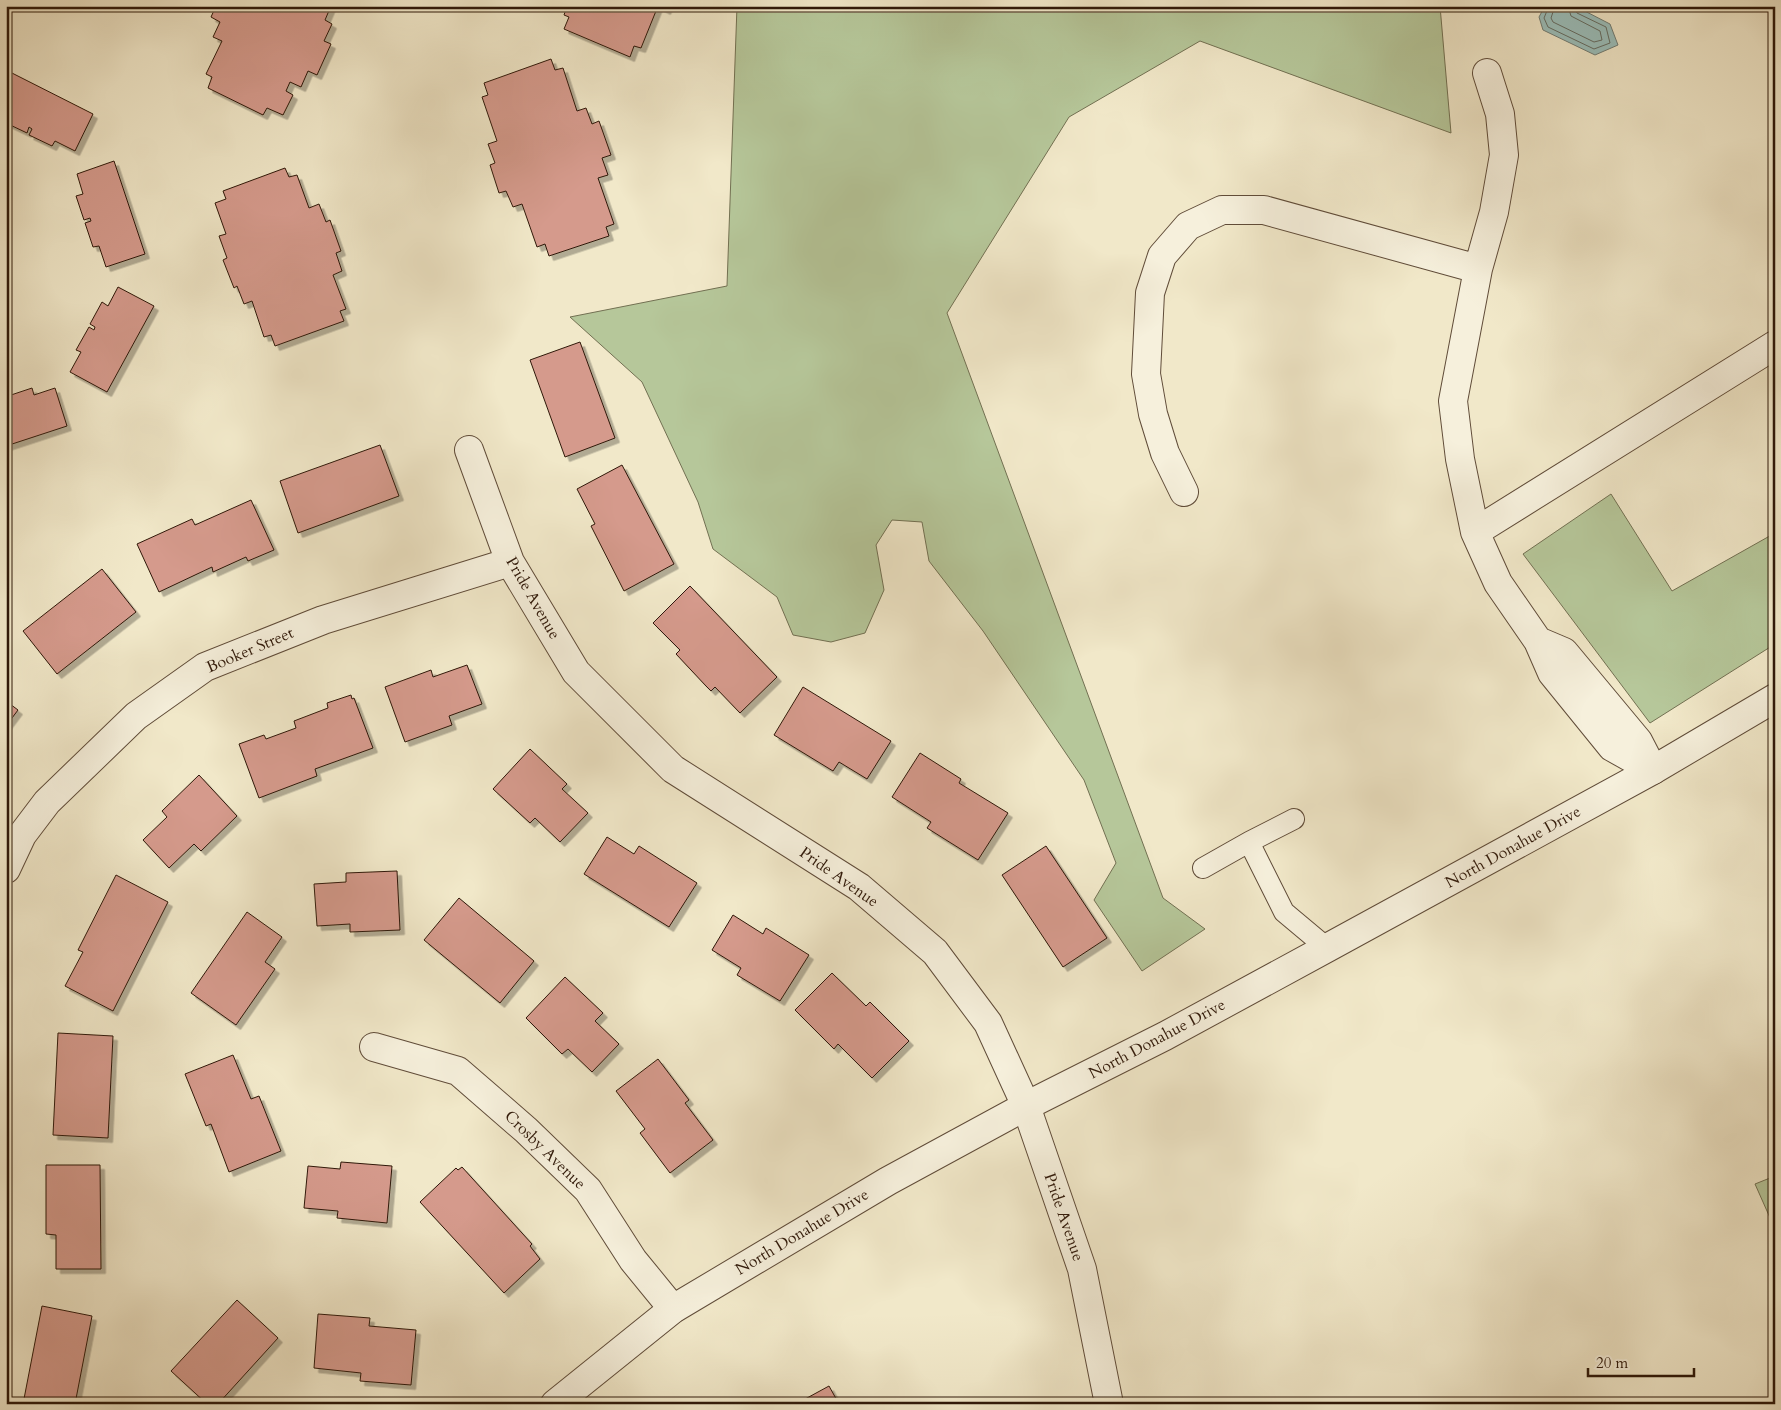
<svg xmlns="http://www.w3.org/2000/svg" width="1781" height="1410" font-family="Cardo,serif">
  <style>
    .green { fill: #b6c79a; stroke: #727052 }
    .water { fill: #9bbfbb; stroke: #707c74 }
    .lines { fill: none; stroke-linecap: round; stroke-linejoin: round }
    .shore { stroke: #656c62; stroke-width: 1 }
    .building { fill: #d59a8c; stroke: #2f1809; filter: url(#shadow) }
    .service-casing { stroke: #604c39; stroke-width: 22 }
    .minor-casing { stroke: #604c39; stroke-width: 30 }
    .tertiary-casing { stroke: #604c39; stroke-width: 30 }
    .service { stroke: #f6f0dc; stroke-width: 20 }
    .minor { stroke: #f6f0dc; stroke-width: 28 }
    .tertiary { stroke: #f6f0dc; stroke-width: 28 }
    .labels { text-anchor: middle; dominant-baseline: central; stroke-width: 4; stroke-linejoin: round; paint-order: stroke }
    .street-label { font-size: 16px; fill: #2f1809; stroke: #f6f0dc }
  </style>
  <defs>
    <filter id="shadow"><feDropShadow dx="4.5" dy="4.5" stdDeviation="0" flood-color="#0004"/></filter>
  </defs>
  <rect width="100%" height="100%" fill="#f1e8c9"/>
  <filter id="stains"><feTurbulence type="fractalNoise" baseFrequency=".004" numOctaves="4"/><feColorMatrix values="0 0 0 0 .2 0 0 0 0 .09 0 0 0 0 .02 0 0 0 .5 -.17"/></filter>
  <radialGradient id="worn" r=".72"><stop offset=".6" stop-color="#630" stop-opacity="0"/><stop offset="1" stop-color="#630" stop-opacity=".3"/></radialGradient>
  <path class="green" d="M737,6H1440L1451,133L1200,41L1069,117L947,313L1163,898L1205,929L1142,971L1094,900L1116,863L1084,780L983,631L929,561L922,522L892,520L876,545L884,590L865,633L831,642L793,635L777,597L713,549L698,502L642,382L570,317L727,286Z
    M1611,494L1672,591L1775,533V644L1650,723L1523,554Z
    M1775,1176V1229L1755,1184Z"/>
  <path class="water" d="M1545,6H1575L1610,24L1618,45L1595,55L1543,30L1539,17Z"/>
  <g class="lines">
    <path class="shore" d="M1549,6L1544,18L1548,27L1594,49L1610,43L1606,27L1577,13L1574,6
      M1555,6L1551,18L1553,22L1594,42L1602,40L1600,31L1571,16L1568,6"/>
  </g>
  <path class="building" d="M216,6H331L325,20L332,24L324,41L331,44L317,75L308,71L301,87L290,82L286,91L293,95L283,115L267,108L263,115L208,88L212,77L206,74L222,41L213,37L220,22L211,17Z
    M567,6H668L666,10L658,6L641,48L634,46L630,57L564,29L569,17L564,15Z
    M551,59L555,70L563,68L577,111L586,108L592,124L599,121L611,155L602,158L608,175L598,178L614,224L606,227L609,236L549,256L545,244L537,247L522,204L513,207L506,191L499,193L490,165L495,163L488,144L497,141L482,97L488,95L484,83Z
    M6,70L93,114L75,151L55,141L52,146L29,135L32,129L29,127L27,133L6,123L8,116L6,115Z
    M114,161L145,254L106,267L99,246L93,247L85,223L91,221L90,218L84,220L76,196L83,194L77,174Z
    M285,168L289,177L297,175L309,208L319,204L326,222L330,220L341,251L336,253L342,271L333,275L346,309L340,311L344,321L275,346L271,335L264,337L252,301L244,304L237,286L234,288L223,260L227,258L219,236L226,234L215,203L226,199L223,191Z
    M118,287L154,306L107,392L70,372L81,352L76,350L89,327L94,330L95,327L90,324L102,302L108,306Z
    M580,342L615,438L565,457L530,360Z
    M32,388L34,395L55,388L67,426L6,446V399L7,403L10,402L8,396Z
    M380,445L399,496L298,533L280,481Z
    M622,465L674,564L624,591L591,526L595,524L577,489Z
    M251,500L274,550L248,561L246,557L213,572L212,567L159,592L137,544L192,519L195,525Z
    M102,569L136,612L57,674L23,631Z
    M690,586L777,677L740,713L715,687L711,691L706,686L676,654L680,650L653,623Z
    M467,665L482,704L449,716L452,725L405,742L385,687L431,670L433,677Z
    M803,687L891,741L867,779L839,762L833,771L774,735Z
    M351,695L352,699L354,698L373,748L315,769L317,776L259,798L239,744L264,735L266,739L296,728L294,721L328,708L327,703Z
    M6,701L18,710L6,726Z
    M530,749L567,784L562,789L588,813L560,842L535,818L530,823L493,789Z
    M920,753L961,779L959,783L1008,813L978,860L927,828L931,822L892,797Z
    M199,775L237,816L201,851L194,844L169,868L143,840L167,817L162,811Z
    M607,837L634,854L639,846L697,883L669,927L584,874Z
    M1046,846L1107,938L1063,967L1002,875Z
    M397,871L400,930L350,932V924L317,926L314,884L346,882V873Z
    M116,875L168,902L113,1011L65,986L83,952L78,950Z
    M459,898L534,961L500,1003L424,940Z
    M247,912L282,937L265,962L275,969L236,1025L191,993Z
    M733,915L763,934L766,928L809,955L780,1001L737,975L741,968L712,950Z
    M832,973L866,1006L870,1002L909,1041L872,1078L838,1044L834,1049L795,1010Z
    M565,977L603,1013L595,1021L619,1044L592,1072L568,1049L562,1054L526,1018Z
    M58,1033L113,1036L108,1138L53,1135Z
    M233,1055L251,1099L259,1096L281,1151L229,1172L211,1124L206,1126L185,1074Z
    M658,1059L689,1100L685,1103L713,1140L670,1173L640,1133L645,1129L616,1091Z
    M341,1162L392,1166L387,1223L337,1218L338,1211L304,1208L308,1166L340,1169Z
    M46,1165H100L101,1269H56V1235L46,1234Z
    M462,1167L532,1244L530,1246L540,1259L504,1293L420,1202L456,1168L458,1170Z
    M237,1300L278,1338L218,1404H207L171,1371Z
    M42,1306L92,1316L75,1404H23Z
    M318,1314L370,1318L369,1326L416,1330L411,1385L360,1381L361,1373L314,1368Z
    M829,1386L839,1404H796Z"/>
  <g class="lines">
    <defs>
      <path id="service" d="M1294,819L1249,842L1284,912L1327,948
        M1203,868L1249,842"/>
      <path id="minor" d="M1487,73L1500,114L1504,155L1494,212L1478,269L1453,401L1460,459L1475,532L1498,583L1538,641L1564,652L1638,741L1653,770
        M469,450L510,562L576,672L673,769L859,887L935,952L988,1023L1026,1106L1082,1269L1109,1404
        M1184,492L1165,453L1153,414L1146,374L1150,293L1162,256L1188,226L1222,210H1264L1478,269
        M1475,532L1775,345
        M1538,641L1552,673L1612,747L1653,770
        M6,869L22,835L47,802L136,716L205,667L323,620L510,562
        M374,1047L458,1071L526,1130L588,1190L633,1260L673,1309"/>
      <path id="tertiary" d="M555,1404L673,1309L888,1181L1026,1106L1165,1036L1327,948L1653,770L1775,698"/>
    </defs>
    <use href="#service" class="service-casing"/>
    <use href="#minor" class="minor-casing"/>
    <use href="#tertiary" class="tertiary-casing"/>
    <use href="#service" class="service"/>
    <use href="#minor" class="minor"/>
    <use href="#tertiary" class="tertiary"/>
  </g>
  <g class="labels">
    <g class="street-label">
      <text transform="translate(533 598) rotate(60)">Pride Avenue</text>
      <text transform="translate(250 650) rotate(-23)">Booker Street</text>
      <text transform="translate(1513 847) rotate(-29)">North Donahue Drive</text>
      <text transform="translate(839 877) rotate(35)">Pride Avenue</text>
      <text transform="translate(1157 1039) rotate(-28)">North Donahue Drive</text>
      <text transform="translate(545 1150) rotate(44)">Crosby Avenue</text>
      <text transform="translate(1064 1217) rotate(71)">Pride Avenue</text>
      <text transform="translate(802 1232) rotate(-31)">North Donahue Drive</text>
    </g>
  </g>
  <rect width="1781" height="1410" fill="none" stroke="#f1e8c9" stroke-width="25"/>
  <rect x="8" y="8" width="1766" height="1395" fill="none" stroke="#2f1809" stroke-width="2.5"/>
  <rect x="12" y="12" width="1756" height="1385" fill="none" stroke="#2f1809"/>
  <path d="M1588 1368v8h106v-8" fill="none" stroke="#2f1809" stroke-width="2.5"/>
  <text x="1596" y="1368" font-size="15" fill="#2f1809" stroke="#f6f0dc" stroke-width="4" paint-order="stroke">20 m</text>
  <rect width="100%" height="100%" filter="url(#stains)"/>
  <rect width="100%" height="100%" fill="url(#worn)"/>
</svg>
